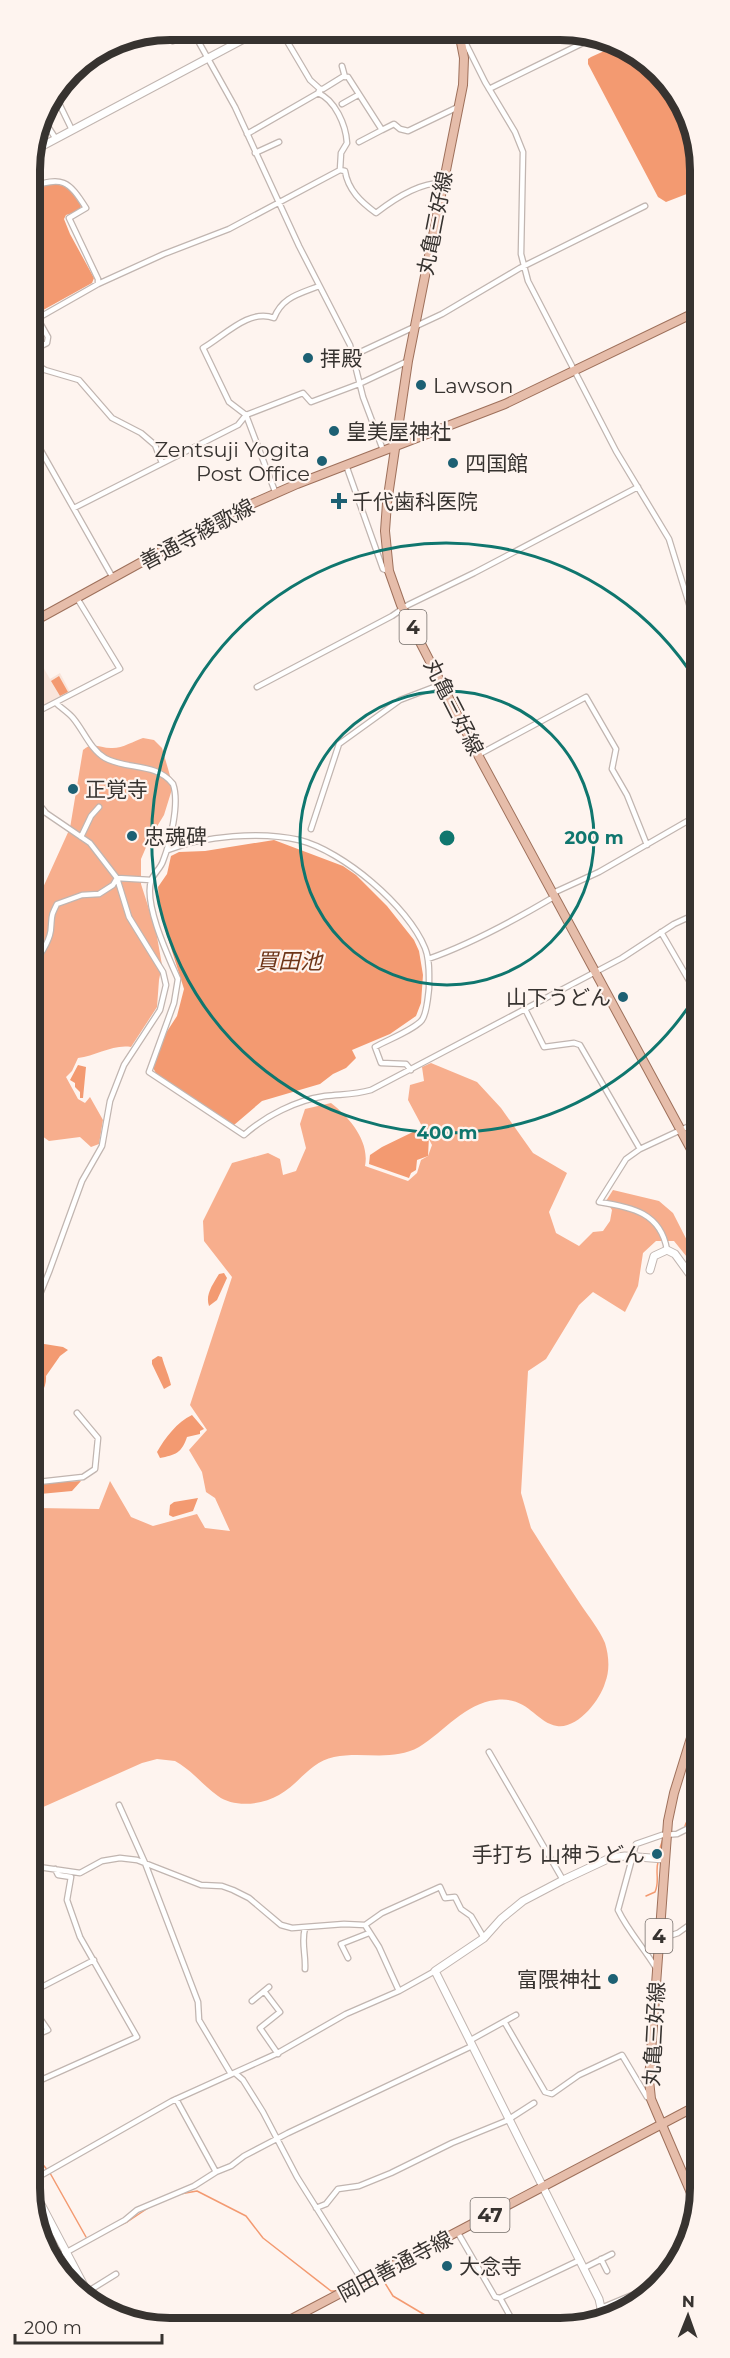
<svg xmlns="http://www.w3.org/2000/svg" width="730" height="2358" font-family="Montserrat,'Noto Sans JP',sans-serif">
  <style>
    .built { fill: #f9e5db }
    .forest { fill: #f7ae8d }
    .water { fill: #f39a71 }
    .lines { fill: none; stroke-linecap: round; stroke-linejoin: round }
    .stream { stroke: #f39a71; stroke-width: 1.5 }
    .street-casing { stroke: #c1b5b0; stroke-width: 7 }
    .secondary-casing { stroke: #c1b5b0; stroke-width: 9 }
    .primary-casing { stroke: #9e705b; stroke-width: 10 }
    .street { stroke: #fff; stroke-width: 4.5 }
    .secondary { stroke: #fff; stroke-width: 7 }
    .primary { stroke: #e6bdaa; stroke-width: 8 }
    .ring { fill: none; stroke: #0f766e; stroke-width: 3 }
    .poi-dot { fill: #1d6073; stroke: #fef4ef; stroke-width: 2 }
    .labels { text-anchor: middle; dominant-baseline: central; stroke-width: 4.5; stroke-linejoin: round; paint-order: stroke }
    .shield { fill: #fef4ef; stroke: #736d69; stroke-width: 1.5 }
    .shield-label { font-size: 20px; font-weight: bold; fill: #373330 }
    .street-label { font-size: 21px; fill: #373330; stroke: #fef4ef }
    .poi-label { font-size: 21px; fill: #373330; stroke: #fef4ef; text-anchor: start }
    .water-label { font-size: 22px; font-style: italic; fill: #6e3518; stroke: #fef4ef }
    .rim { fill: none; stroke: #373330; stroke-width: 8 }
    .centre { fill: #0f766e; stroke: #fef4ef; stroke-width: 3 }
    .ring-label { font-size: 18px; text-anchor: middle; font-weight: bold; fill: #0f766e; stroke: #fef4ef; stroke-width: 4.5; stroke-linejoin: round; paint-order: stroke }
  </style>
  <rect width="100%" height="100%" fill="#fef4ef"/>
  <path class="built" d="M36,655L50,679L60,673L71,694L31,714V658Z"/>
  <path class="forest" d="M143,738L154,740L162,748L173,786L164,815L150,838L141,859V884L156,931L162,965L159,980L157,1007L131,1047C113,1044 96,1056 78,1058L72,1071L66,1077L78,1099L85,1103L90,1097L103,1120L99,1144L91,1147L80,1137L49,1141L31,1128V909L36,903L70,828L83,750C92,741 100,748 111,748C121,749 134,741 143,738Z
    M431,1063L477,1082L501,1108L533,1153L567,1173L549,1212L556,1233L579,1246L593,1232L603,1231L610,1221L612,1210L606,1201L613,1190L659,1201L673,1213L699,1264V1272L674,1241H656L643,1253L638,1286L625,1312L593,1292L579,1305L546,1359L528,1371L521,1493L531,1528C547,1554 564,1579 581,1605C589,1617 599,1629 605,1643C609,1656 610,1671 605,1683C600,1700 578,1729 557,1726C535,1722 528,1696 496,1700C465,1703 444,1732 419,1747C392,1762 363,1751 334,1757C310,1762 299,1784 279,1795C262,1805 234,1808 218,1796C204,1786 194,1773 180,1764L175,1761L157,1759L142,1763L32,1812V1505L37,1508L99,1509L110,1481L131,1517L153,1526L197,1514L205,1528L230,1531L215,1498L206,1492L202,1472L189,1450L207,1430L190,1405L232,1277L204,1241L203,1221L232,1163L268,1153L280,1159L283,1175L296,1171L306,1148L300,1124L305,1109L331,1103C349,1117 370,1141 365,1166L408,1181L417,1173L421,1160L428,1156L432,1145L408,1100L410,1085L424,1081L422,1067Z"/>
  <path class="water" d="M613,47L659,71L697,143V190L666,202L658,197L588,64V59L591,57Z
    M48,184L70,186L81,206L79,211L66,215L64,219L70,234L94,278L92,283L36,314L33,321L42,339L30,347V191Z
    M59,676L68,692L60,696L51,681Z
    M274,840L343,866L356,875L387,906L414,940L419,951L423,975L421,1003L416,1016L390,1034L352,1050L356,1058L346,1068L333,1074L320,1084L262,1101L234,1125L157,1075L152,1066L164,1036L177,1016L184,989L160,913L158,887L167,874L171,856L179,852L205,851Z
    M78,1065L86,1067L83,1098H80V1092L75,1087V1083L70,1080Z
    M417,1130L429,1137L428,1156L417,1160L416,1170L411,1173L409,1178L369,1164L370,1155L382,1147Z
    M224,1273L227,1278L217,1300L209,1306C205,1295 213,1284 219,1274Z
    M38,1343L63,1347L68,1350L60,1356L46,1376C47,1388 39,1398 32,1407V1350Z
    M158,1356L162,1357C164,1365 170,1379 171,1385L164,1389L152,1364V1360Z
    M192,1415L204,1429L200,1431V1434L187,1437C182,1453 175,1455 160,1458L157,1452C165,1438 177,1422 192,1415Z
    M81,1481L72,1491L40,1494L35,1490L37,1484L40,1483Z
    M198,1498L193,1511L173,1517L169,1515L170,1505L174,1502Z"/>
  <g class="lines">
    <path class="stream" d="M696,823L698,827
      M685,1826C689,1812 697,1818 699,1797
      M658,1854L663,1839
      M646,1896L655,1892C660,1881 655,1873 658,1862
      M33,2153L50,2173L86,2237
      M180,2194L197,2191L246,2216L263,2238L331,2291H337L359,2279
      M114,2228L127,2222L148,2208
      M380,2275L393,2296L425,2315L432,2325"/>
    <defs>
      <path id="street" d="M168,30L173,41
        M192,30L235,107L299,246L350,345L363,397L383,450
        M228,30L235,44
        M148,34L151,40
        M463,38L485,82L515,132L523,152L521,254L528,281L616,451L669,539L698,633
        M342,66L345,77
        M320,89H323L344,76L348,77L382,130L394,124L400,129L408,131L458,107
        M489,89L589,40L585,33
        M55,95L72,130
        M342,104L358,95
        M41,116L56,139
        M247,134L320,92
        M359,142L382,130
        M255,153L279,142
        M340,170L345,171C348,190 361,202 376,213C394,199 420,182 443,183
        M30,188C62,175 69,181 86,208L69,218L98,279V284
        M31,351L47,343L48,337L39,321L40,317L98,284L164,254L229,229L340,170L341,153L347,143C346,125 335,100 318,93L320,89L310,80L281,31
        M354,355L442,314L520,268L645,206
        M31,361L45,370L79,380L112,418L141,433L155,445L162,463
        M31,433L113,578
        M346,465L383,569L389,571
        M276,494L246,415L229,402L203,348C223,337 249,308 274,318C282,297 299,294 319,286
        M74,508L238,425L246,415L303,393L311,402L359,384L408,361
        M257,687L392,616L408,605L474,573L638,487
        M56,703C61,708 68,712 73,718C84,731 90,749 105,758C126,770 156,762 173,784C180,803 170,843 163,861C161,868 153,874 151,881C144,905 168,956 178,979L174,1003L149,1072L244,1135C265,1116 297,1100 325,1096C342,1094 354,1095 371,1090L622,958L674,924L698,913
        M31,715L120,669L77,598
        M478,755L586,697L616,749L612,769L627,795L647,845
        M31,783L38,803L46,813L90,843L117,878L129,917L163,972L166,985L160,1010L124,1065L110,1101L102,1146L82,1181L49,1272L32,1314
        M311,829L339,744L400,700L442,684
        M81,837L91,816L99,807
        M168,850C204,836 261,831 299,840C343,851 408,906 425,948C430,960 429,975 429,988C428,997 427,1013 422,1020C414,1030 387,1040 375,1047L381,1063L406,1064L411,1070
        M661,932L698,996
        M428,959C471,944 513,921 552,898L553,893L599,872L698,815
        M31,967C39,957 51,940 51,927C52,915 51,916 57,904L82,895L99,894L113,885L117,878L151,880
        M525,1009L544,1047L574,1043L580,1045L640,1149
        M667,1250C661,1213 632,1207 599,1202L626,1159L640,1149L698,1122
        M32,1492L34,1484L38,1482L83,1477L95,1469L98,1438L77,1413
        M489,1752L563,1880
        M119,1805L145,1863L198,2002L199,2020L231,2074
        M32,1866L80,1873L102,1861L120,1858L137,1860L201,1885L222,1886L233,1890L249,1898L281,1925L292,1928L344,1924L365,1925L382,1913L440,1887L445,1898L455,1897L461,1909L471,1916L484,1938
        M365,1925L379,1947L399,1991
        M305,1928C301,1943 306,1954 305,1969
        M660,1939L678,1933L699,1918
        M348,1958L341,1944L369,1933
        M656,1968C644,1948 628,1931 618,1910L636,1844L662,1835L677,1834L699,1823
        M264,1991L280,2012L260,2028L278,2054
        M32,1992L94,1960
        M252,2001L269,1987
        M32,2007L48,2030L32,2037
        M505,2023L545,2092L552,2094L579,2075L622,2055L647,2097L651,2099
        M469,2041L516,2015
        M235,2073L243,2080L263,2112L297,2177L363,2282
        M32,2084L137,2037L80,1937L67,1900L71,1877L58,1875L55,1869
        M176,2099L216,2172
        M33,2180L172,2101L276,2054L346,2014L399,1991L435,1971
        M316,2208L326,2204L338,2189L359,2186L391,2173L452,2143L506,2121L534,2103
        M458,2233L495,2297L500,2298L515,2325
        M56,2258L125,2220L137,2210L194,2186L216,2172L231,2166L244,2156L288,2133L472,2046
        M601,2259L607,2271
        M584,2268L612,2254
        M87,2292L116,2274
        M500,2298L580,2260
        M601,2308L661,2283
        M303,2313L309,2325"/>
      <path id="secondary" d="M33,151L259,31
        M650,1270L654,1256L667,1250L675,1254L699,1287
        M33,2189L90,2297
        M597,2319L601,2308L599,2299L435,1971L484,1938L501,1919L523,1901L563,1880L610,1858L625,1856L664,1859"/>
      <path id="primary" d="M459,32L464,58L463,85L408,361L387,503L385,531L389,571L401,605L478,755L699,1164
        M31,623L229,514L297,484L505,404L698,311
        M699,1608L693,1659L699,1692
        M697,2207L651,2099L649,2080L668,1821L674,1793L699,1712
        M280,2325L700,2104"/>
    </defs>
    <use href="#street" class="street-casing"/>
    <use href="#secondary" class="secondary-casing"/>
    <use href="#primary" class="primary-casing"/>
    <use href="#street" class="street"/>
    <use href="#secondary" class="secondary"/>
    <use href="#primary" class="primary"/>
  </g>
  <g class="ring">
    <circle cx="447" cy="838" r="147"/>
    <path d="M697 994A295 295 0 1 1 697 682"/>
  </g>
  <g class="poi-dot">
    <circle cx="308" cy="358" r="6"/>
    <circle cx="421" cy="385" r="6"/>
    <circle cx="334" cy="431" r="6"/>
    <circle cx="322" cy="461" r="6"/>
    <circle cx="453" cy="463" r="6"/>
    <path d="M336 492h6v6h6v6h-6v6h-6v-6h-6v-6h6z"/>
    <circle cx="73" cy="789" r="6"/>
    <circle cx="132" cy="836" r="6"/>
    <circle cx="623" cy="997" r="6"/>
    <circle cx="657" cy="1854" r="6"/>
    <circle cx="613" cy="1979" r="6"/>
    <circle cx="447" cy="2266" r="6"/>
  </g>
  <g class="labels">
    <g class="shield">
      <rect x="399.5" y="610" width="27" height="34" rx="4.5"/>
      <rect x="645.5" y="1919" width="27" height="34" rx="4.5"/>
      <rect x="470.5" y="2198" width="39" height="34" rx="4.5"/>
    </g>
    <g class="shield-label">
      <text x="413" y="627">4</text>
      <text x="659" y="1936">4</text>
      <text x="490" y="2215">47</text>
    </g>
    <g class="street-label">
      <text transform="translate(435 223) rotate(-79)">丸亀三好線</text>
      <text transform="translate(197 534) rotate(-28)">善通寺綾歌線</text>
      <text transform="translate(454 707) rotate(63)">丸亀三好線</text>
      <text transform="translate(654 2034) rotate(-87)">丸亀三好線</text>
      <text transform="translate(395 2266) rotate(-28)">岡田善通寺線</text>
    </g>
    <g class="poi-label">
      <text x="320" y="358">拝殿</text>
      <text x="433" y="385">Lawson</text>
      <text x="346" y="431">皇美屋神社</text>
      <text x="310" y="449" text-anchor="end">Zentsuji Yogita<tspan x="310" dy="24">Post Office</tspan></text>
      <text x="465" y="463">四国館</text>
      <text x="352" y="501">千代歯科医院</text>
      <text x="85" y="789">正覚寺</text>
      <text x="144" y="836">忠魂碑</text>
      <text x="611" y="997" text-anchor="end">山下うどん</text>
      <text x="645" y="1854" text-anchor="end">手打ち 山神うどん</text>
      <text x="601" y="1979" text-anchor="end">富隈神社</text>
      <text x="459" y="2266">大念寺</text>
    </g>
    <g class="water-label">
      <text x="289" y="961">買田池</text>
    </g>
  </g>
  <path d="M0 0H730V2358H0ZM170 40H560A130 130 0 0 1 690 170V2188A130 130 0 0 1 560 2318H170A130 130 0 0 1 40 2188V170A130 130 0 0 1 170 40Z" fill="#fef4ef" fill-rule="evenodd"/>
  <path class="rim" d="M170 40H560A130 130 0 0 1 690 170V2188A130 130 0 0 1 560 2318H170A130 130 0 0 1 40 2188V170A130 130 0 0 1 170 40Z"/>
  <circle cx="447" cy="838" r="9" class="centre"/>
  <g class="ring-label">
    <text x="594" y="844">200 m</text>
    <text x="447" y="1139">400 m</text>
  </g>
  <g transform="translate(688 2316) rotate(1)" stroke="#fef4ef" stroke-width="4.5" paint-order="stroke">
  <path d="M0-4.5L10 22L0 15L-10 22Z" fill="#373330"/>
  <text y="-9" font-size="16" font-weight="bold" text-anchor="middle" fill="#373330">N</text>
  </g>
  <path d="M15 2334v9h147v-9" fill="none" stroke="#373330" stroke-width="3"/>
  <text x="24" y="2334" font-size="18" fill="#373330" stroke="#fef4ef" stroke-width="4.5" paint-order="stroke">200 m</text>
</svg>
